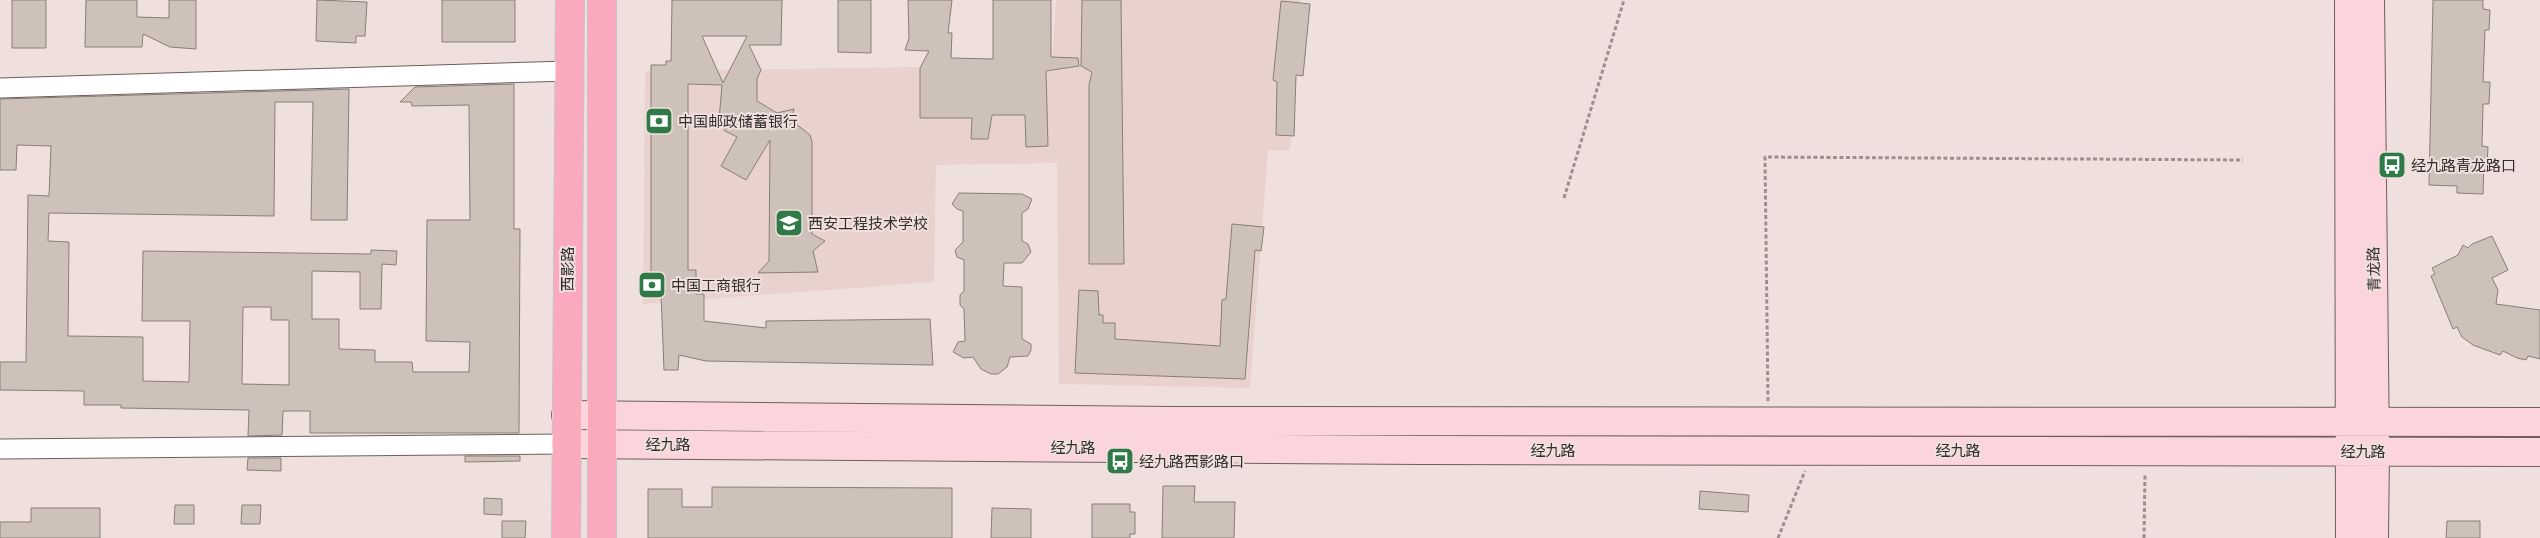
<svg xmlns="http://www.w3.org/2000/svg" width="2540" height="538" font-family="'Open Sans','Noto Sans SC',sans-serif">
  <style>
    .built { fill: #e9d2cd }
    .building { fill: #cdc1b9; stroke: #897e77; fill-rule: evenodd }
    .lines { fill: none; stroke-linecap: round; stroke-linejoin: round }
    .street-casing { stroke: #6c5f5c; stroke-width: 21 }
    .secondary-casing { stroke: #6c5f5c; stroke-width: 30 }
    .primary-casing { stroke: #c6c4c4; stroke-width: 30 }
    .path { stroke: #9b908e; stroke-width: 3; stroke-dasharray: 4 2.5; stroke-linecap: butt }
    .street { stroke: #fff; stroke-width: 19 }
    .secondary { stroke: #fcd4dd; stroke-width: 28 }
    .primary { stroke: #faaabc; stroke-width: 28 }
    .labels { text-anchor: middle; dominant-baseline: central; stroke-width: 4; stroke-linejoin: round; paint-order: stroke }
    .poi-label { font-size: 15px; fill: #332d2c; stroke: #f0e0dd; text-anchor: start }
    .street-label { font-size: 15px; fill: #332d2c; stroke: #f0e0dd }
  </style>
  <rect width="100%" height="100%" fill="#f0e0dd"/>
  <path class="built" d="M1056,0H1301L1290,150H1268L1250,388L1059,384L1057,163L936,165L934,282L643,304L645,71L1052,65Z"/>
  <path class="building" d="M12,0H46V48H12Z
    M86,0H137V17L169,18V0H196V49L170,47L143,34L142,47H85Z
    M317,0L367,2L365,36H356V43L316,41Z
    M442,0H515V42H442Z
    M672,0H782L781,45H749L761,70L757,79V101L777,113L794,109L791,120L810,135L812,142V234L825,241L813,251L818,272L758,273L769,261L770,140L746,180L721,166L737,137L725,131L719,120L722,85L688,84V270H696V294H704V321L766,328V321L930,319L933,365L706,361L679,355L678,370H664L661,294H651V65H666V61H671ZM702,36H747L723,83Z
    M838,0H871V53L838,52Z
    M908,0H952L948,33H952L951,58L993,59V0H1051V57L1078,58L1079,66L1046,71L1048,146L1026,147L1025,115H992L988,139H971L972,118H920V68L929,51L905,50L909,38Z
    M1082,0H1121L1124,264H1089V85L1092,72L1081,66Z
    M2433,0H2483V9L2490,10L2489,30H2485L2483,82H2490L2489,104H2483L2482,146L2488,147L2487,166H2484L2483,194L2457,193V186L2429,185Z
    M1281,1L1310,4L1303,76L1296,75L1294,136L1276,135L1277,82L1273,80Z
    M514,84V229H520L519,433H310V411H283L282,435L248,436L249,410L121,408V405H84V391L0,390V362H26L28,195L49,196L51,146L17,145L16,170H0V99L349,89L347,220H311L313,102H275L274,216L49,213L48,241L69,242L68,336L143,337V381L189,382L190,321H142L143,251L371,254V250L397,251L396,265L382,264L381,309H360V272L312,271V319H339V349L375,350V362H412L413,372H469L470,342L426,341L427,220H470L469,105L412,106L411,102H400L415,87ZM243,307H271V320H289V385L242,384Z
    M959,193L1022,194L1032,199L1028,209L1022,213V241L1028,244L1031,252L1022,263H1004L1003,286L1022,287V339L1031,344V350L1028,356L1010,357L1007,367L998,374H991L981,369L973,357L964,358L953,352L958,342L965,341L964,309L960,305V295L964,291V260L957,257L955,250L963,242V211L957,209L952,204Z
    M1232,224L1264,227L1261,251L1255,250L1245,379L1075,373L1079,290L1098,291L1099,315H1103V323H1115V339L1220,346L1222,300L1226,299Z
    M2492,236L2508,270L2492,278L2498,290L2496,304L2540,310V359L2528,356L2526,360L2517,358L2503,351L2500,355L2473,345L2462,337L2457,327L2453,329L2431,276L2435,274L2432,268L2458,255L2463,245L2468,248L2472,244Z
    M465,456H520V461L465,462Z
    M248,458H281V471L247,470Z
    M1163,486H1195L1194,502H1235L1234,538H1162Z
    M712,487L952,488V538H648V489H682V507H712Z
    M1700,491L1749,495L1748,512L1699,509Z
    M484,498L502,499V515L484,514Z
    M1092,504H1130V512H1135V534H1130V538H1092Z
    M175,505H194V524H174Z
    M242,505H261L260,524H241Z
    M31,508H100V538H0V522H31Z
    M992,508L1031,509V538H991Z
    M502,521H526L525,538H502Z
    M2447,521H2480V538H2446Z"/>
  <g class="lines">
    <defs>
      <path id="street" d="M0,88L569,71
        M0,449L566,444"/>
      <path id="secondary" d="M2349,0L2350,538
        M2370,0L2375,451L2374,538
        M566,415L1175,421L2540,422
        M566,444L1423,450L2540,452"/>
      <path id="primary" d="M566,538L570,0
        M602,538V0"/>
    </defs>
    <use href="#street" class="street-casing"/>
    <use href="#secondary" class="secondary-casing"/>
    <use href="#primary" class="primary-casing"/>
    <path class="path" d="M1564,198L1624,0
      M1768,401L1765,157L2243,160
      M1778,538L1805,471
      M2144,538L2145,474"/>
    <use href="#street" class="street"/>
    <use href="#secondary" class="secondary"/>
    <use href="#primary" class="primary"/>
  </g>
  <defs>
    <symbol id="bank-square" viewBox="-11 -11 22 22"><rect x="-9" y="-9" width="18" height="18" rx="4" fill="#307a47" stroke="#f0e0dd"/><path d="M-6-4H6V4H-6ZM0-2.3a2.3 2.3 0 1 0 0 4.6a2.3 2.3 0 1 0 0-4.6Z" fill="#fff"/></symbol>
    <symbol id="bus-square" viewBox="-11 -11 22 22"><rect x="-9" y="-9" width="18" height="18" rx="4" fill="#307a47" stroke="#f0e0dd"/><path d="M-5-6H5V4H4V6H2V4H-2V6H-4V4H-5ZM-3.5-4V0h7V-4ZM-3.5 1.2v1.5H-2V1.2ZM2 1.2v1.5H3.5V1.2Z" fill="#fff"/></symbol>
    <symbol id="university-square" viewBox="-11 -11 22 22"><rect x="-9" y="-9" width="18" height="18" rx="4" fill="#307a47" stroke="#f0e0dd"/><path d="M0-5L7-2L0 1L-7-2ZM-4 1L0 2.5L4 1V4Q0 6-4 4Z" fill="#fff"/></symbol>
  </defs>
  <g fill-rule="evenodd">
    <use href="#bank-square" x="643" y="105" width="32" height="32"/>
    <use href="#bus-square" x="2376" y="149" width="32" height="32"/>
    <use href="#university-square" x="773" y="207" width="32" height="32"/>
    <use href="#bank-square" x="636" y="269" width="32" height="32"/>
    <use href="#bus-square" x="1104" y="445" width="32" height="32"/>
  </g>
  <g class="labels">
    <g class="poi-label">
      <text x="678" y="121">中国邮政储蓄银行</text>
      <text x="2411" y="165">经九路青龙路口</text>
      <text x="808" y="223">西安工程技术学校</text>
      <text x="671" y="285">中国工商银行</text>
      <text x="1139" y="461">经九路西影路口</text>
    </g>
    <g class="street-label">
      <text transform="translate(567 269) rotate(-90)">西影路</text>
      <text transform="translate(2373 269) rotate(-91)">青龙路</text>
      <text x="668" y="444">经九路</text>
      <text x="1073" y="447">经九路</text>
      <text x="1553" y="450">经九路</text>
      <text x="1958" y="450">经九路</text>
      <text x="2363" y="451">经九路</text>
    </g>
  </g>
</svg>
